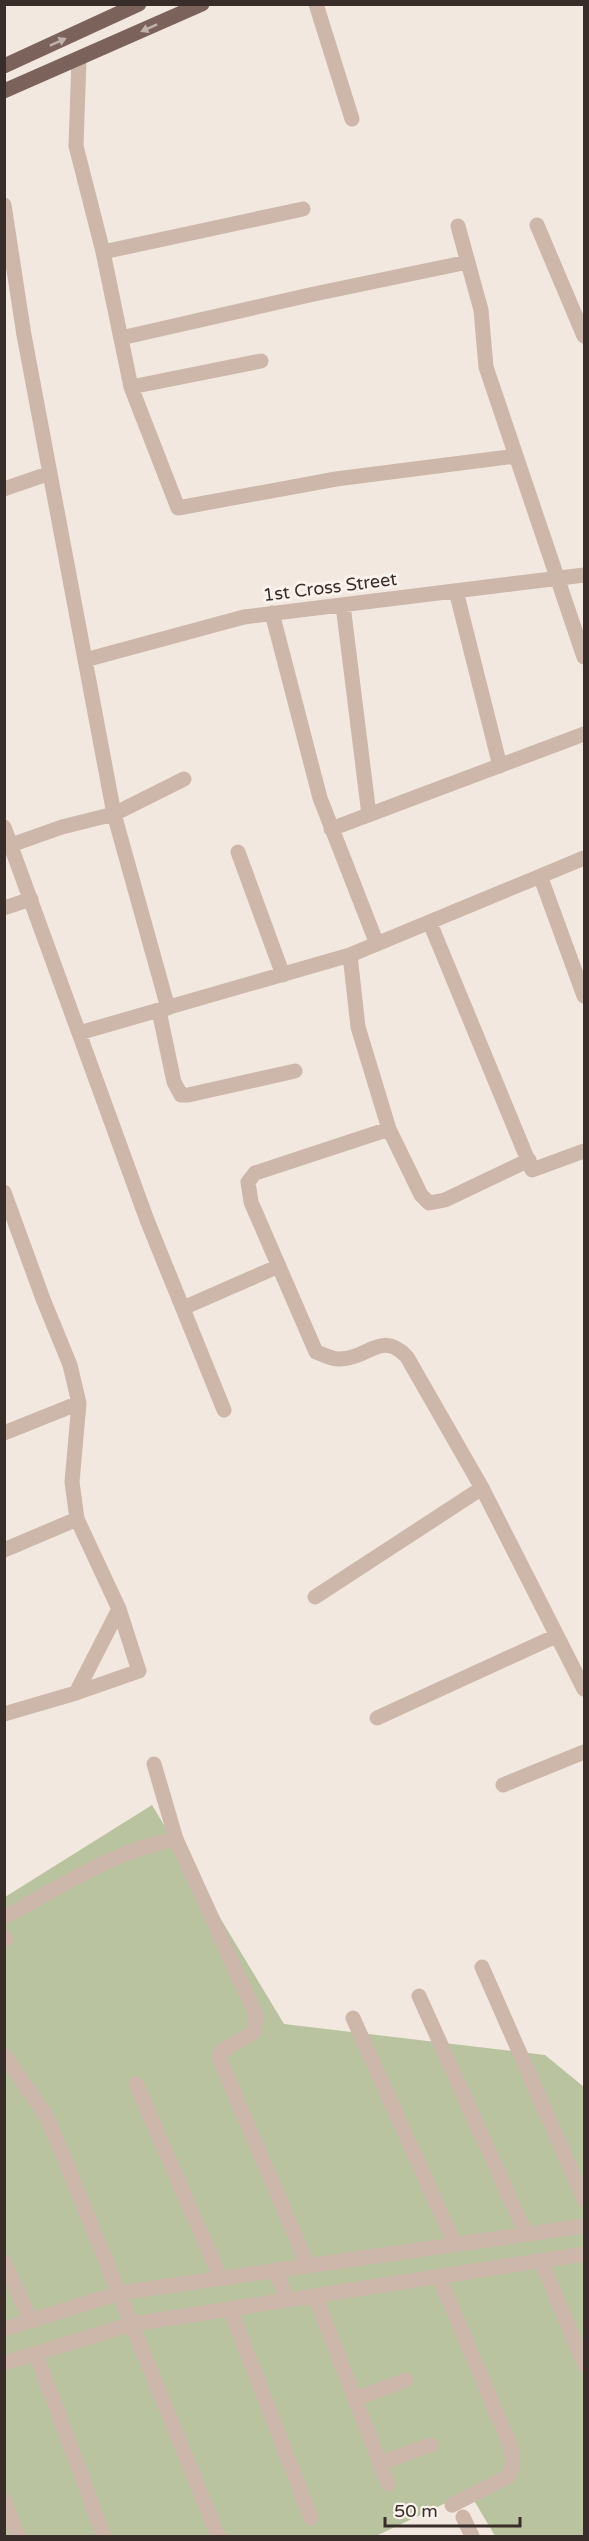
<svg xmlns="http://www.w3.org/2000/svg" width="589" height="2541" font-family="'Varela Round',sans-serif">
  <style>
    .green { fill: #bac39f }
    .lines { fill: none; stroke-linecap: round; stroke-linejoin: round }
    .minor { stroke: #ccb7aa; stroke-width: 15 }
    .major { stroke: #7b635b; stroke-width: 15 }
    .oneway { fill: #c1b2ab }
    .labels { text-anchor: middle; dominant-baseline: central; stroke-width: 6; stroke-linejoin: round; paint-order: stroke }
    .street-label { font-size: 18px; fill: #392d2a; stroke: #faf2ec }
  </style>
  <rect width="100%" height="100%" fill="#f3e8df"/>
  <path class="green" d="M152,1805L284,2024L545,2055L584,2087V2536H495L469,2492L376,2536H5V1897Z"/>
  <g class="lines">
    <path class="minor" d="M316,4L352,119
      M79,59L76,146L103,252L131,387L178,508L336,479L516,456
      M4,205L24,335L114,814L62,827L11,845
      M537,225L584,336
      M458,226L481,310L486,367L584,657
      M103,252L303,209
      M121,338L314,294L468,262
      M131,387L261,361
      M4,489L50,473
      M456,591L500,766
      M343,605L369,815
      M272,613L320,798L377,944
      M85,660L244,617L584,575
      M4,827L147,1220L224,1410
      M331,829L584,734
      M238,852L283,975
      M541,878L584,996
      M4,908L31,899
      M430,923L532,1170L584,1151
      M350,955L358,1027L389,1129L421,1195L429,1203L445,1200L529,1160
      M168,1008L114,814L184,779
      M159,1011L174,1082L181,1095H188L295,1071
      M79,1033L350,955L584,858
      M389,1129L255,1173L248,1182L251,1202L316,1352C323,1354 331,1359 338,1359C368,1360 381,1329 407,1357L482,1488L584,1689
      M4,1192L43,1299L70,1365L79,1403L72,1482L77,1519L119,1609L139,1671L76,1693L4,1714
      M183,1308L279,1266
      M4,1433L79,1403
      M4,1550L77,1519
      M315,1597L482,1488
      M76,1693L119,1609
      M377,1718L556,1636
      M154,1764L176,1839L256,2015L254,2032L222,2051L219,2058L308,2266
      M503,1785L584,1752
      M4,1917C59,1888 114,1850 176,1839
      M4,1937L6,1939
      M482,1967L584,2199
      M419,1996L526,2234
      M353,2018L455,2245
      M4,2055L45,2114L55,2136L218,2536
      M136,2084L221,2279
      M541,2261L584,2364
      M4,2262L31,2321
      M275,2271L288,2300
      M439,2277L511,2447L513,2466L509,2476L452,2505
      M315,2296L388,2484
      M230,2309L311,2518
      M4,2329L119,2293L584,2226
      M36,2354L104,2536
      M4,2363L132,2324L584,2254
      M355,2399L406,2380
      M380,2463L431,2445
      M4,2500L18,2536
      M463,2517L472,2536"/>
    <path class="major" d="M4,66L139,4
      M4,91L202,4"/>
  </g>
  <defs><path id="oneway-solid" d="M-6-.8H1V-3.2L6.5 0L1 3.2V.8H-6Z" transform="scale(1.5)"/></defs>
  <g class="oneway">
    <use href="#oneway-solid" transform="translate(149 28) rotate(156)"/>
    <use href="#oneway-solid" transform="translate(58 42) rotate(-24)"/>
  </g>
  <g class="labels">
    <g class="street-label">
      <text transform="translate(330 587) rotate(-7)">1st Cross Street</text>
    </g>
  </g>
  <rect width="589" height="2541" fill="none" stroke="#392d2a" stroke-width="12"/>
  <path d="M385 2517v9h135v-9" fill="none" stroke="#392d2a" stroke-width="3"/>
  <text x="394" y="2517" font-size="18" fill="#392d2a" stroke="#faf2ec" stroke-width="4.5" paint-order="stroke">50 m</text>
</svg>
